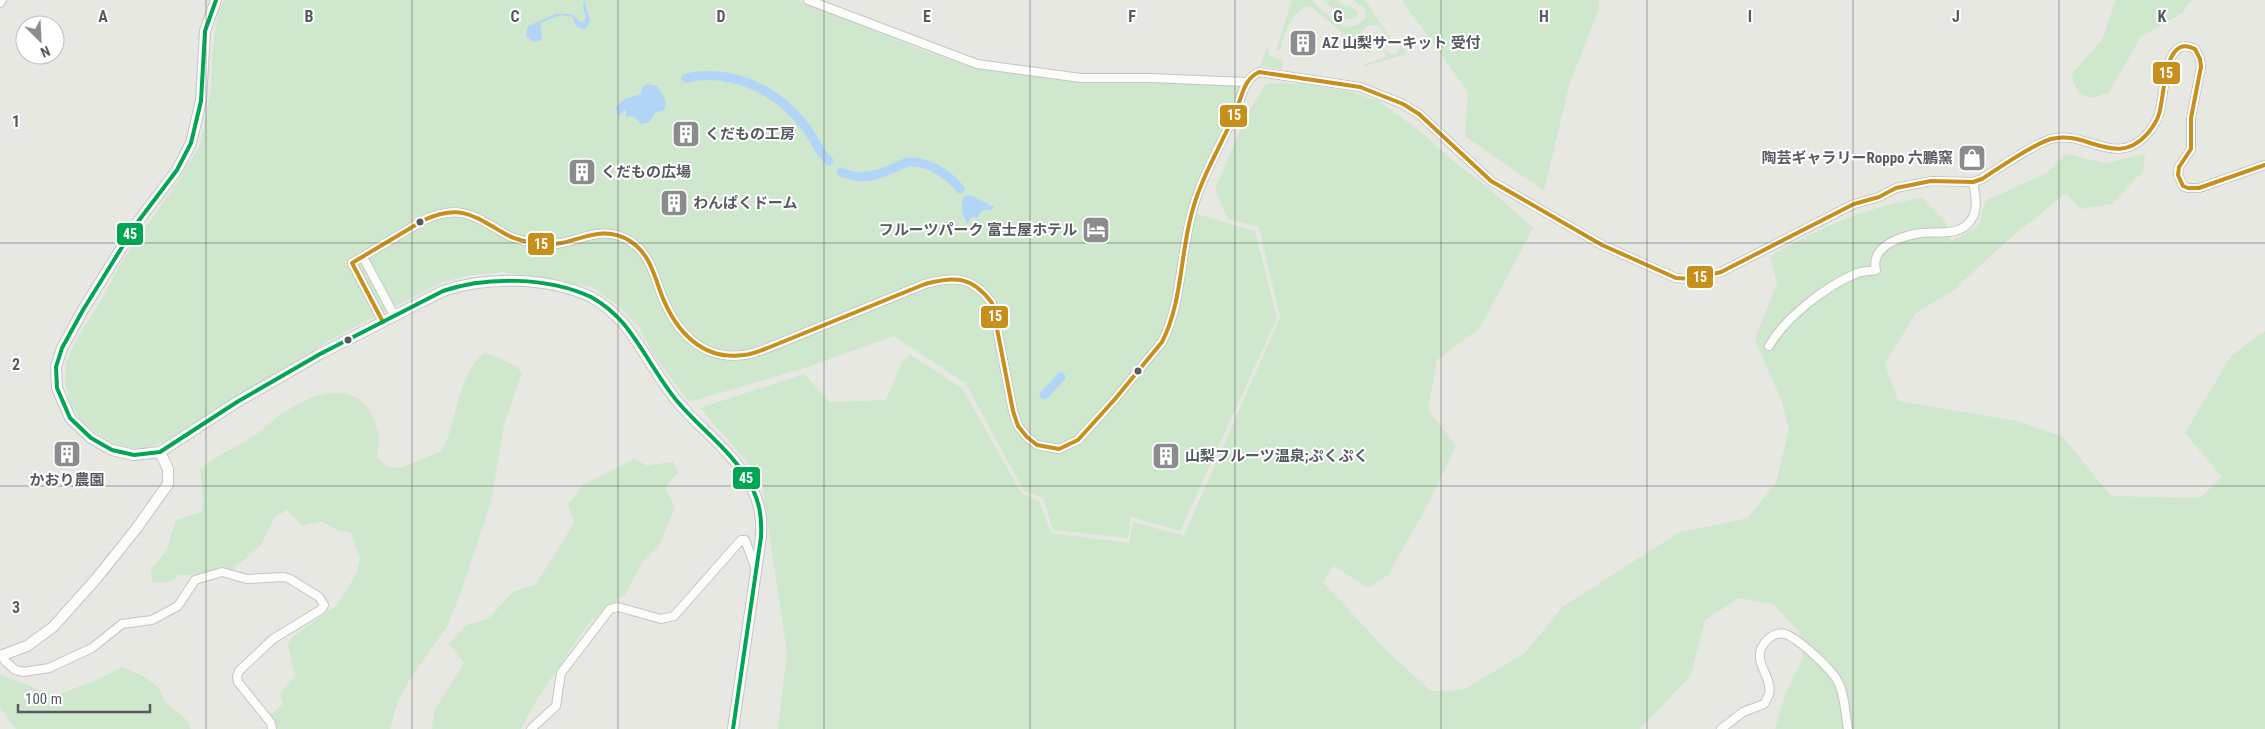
<svg xmlns="http://www.w3.org/2000/svg" width="2265" height="729" font-family="'Roboto Condensed','Noto Sans JP',sans-serif">
  <style>
    .green { fill: #cee7cd }
    .water { fill: #b2d4f6 }
    .lines { fill: none; stroke-linecap: round; stroke-linejoin: round }
    .canal { stroke: #b2d4f6; stroke-width: 9 }
    .minor-casing { stroke: #c4c6c4; stroke-width: 10 }
    .tertiary-casing { stroke: #c4c6c4; stroke-width: 12 }
    .minor { stroke: #fcfcfb; stroke-width: 8 }
    .tertiary { stroke: #fcfcfb; stroke-width: 10 }
    .bus-1-casing { stroke: #fff; stroke-width: 8 }
    .bus-2-casing { stroke: #fff; stroke-width: 8 }
    .bus-1 { stroke: #c7901d; stroke-width: 4 }
    .bus-2 { stroke: #00a651; stroke-width: 4 }
    .grid { fill: none; stroke: #575b61; stroke-width: 1; stroke-opacity: 0.55 }
    .bus-dot { fill: #575b61; stroke: #fff; stroke-width: 2 }
    .labels { text-anchor: middle; dominant-baseline: central; stroke-width: 4; stroke-linejoin: round; paint-order: stroke }
    .poi-label { font-size: 15px; font-weight: bold; fill: #575b61; stroke: #fff; text-anchor: start }
    .grid-label { font-size: 16px; text-anchor: middle; font-weight: bold; fill: #575b61; stroke: #fff; stroke-width: 4; stroke-linejoin: round; paint-order: stroke }
    .line-badge { stroke: #fff; stroke-width: 2 }
    .badge-label { font-size: 14px; text-anchor: middle; font-weight: bold; fill: #fff }
  </style>
  <rect width="100%" height="100%" fill="#e8e8e2"/>
  <path class="green" d="M225,0H797L932,54L971,67L1099,83L1242,82L1247,92L1198,198L1197,214L1255,231L1277,318L1180,531L1131,517L1128,538L1053,530L1043,498L1024,491L966,384L894,336L805,368L689,402L653,354L639,327L620,307L592,287L503,272L471,275L442,282L328,341L166,441L142,449L119,446L95,432L81,420L70,403L65,383L66,362L75,342L102,299L120,264L181,177L200,145L211,90L212,55L218,10Z
    M1292,0H1312L1319,8L1343,26C1353,28 1362,25 1366,15L1365,9L1353,0H1365L1393,42L1391,43L1379,26L1369,25L1361,32C1358,44 1365,46 1373,52H1365L1313,8L1307,6C1290,15 1284,31 1281,49L1279,50L1276,49L1277,47Z
    M1323,0H1339L1342,5L1350,6L1357,11V16L1353,19H1345Z
    M1402,0H1599V8L1569,86L1544,191L1465,136L1468,92Z
    M2116,0H2192L2183,12L2140,38L2109,93L2091,98L2078,92L2071,75L2102,40Z
    M1374,32L1388,53L1392,55C1399,54 1401,48 1401,41L1406,54L1365,66L1364,64L1385,58L1386,56L1384,48L1370,40V35Z
    M1267,47L1269,55L1283,61L1282,69L1260,66Z
    M1279,83L1305,84L1348,91L1379,101L1420,131L1458,165L1486,186L1533,228L1480,328L1437,360L1428,409L1456,446L1426,508L1388,575L1368,588L1334,566L1323,582L1387,651L1431,691L1463,690L1525,653L1562,607L1680,532L1748,518L1776,483L1789,429L1782,402L1755,339L1777,284L1770,256C1819,229 1866,206 1923,198L1946,223L1951,241L1979,226L1985,201L2045,174L2066,154L2106,163L2145,154L2143,171L2112,204L2080,209L2066,193L2001,246L1954,290L1916,313L1885,364L1898,401L2021,422L2063,437L2111,496L2200,498L2222,477L2185,433L2231,356L2265,331V729H1775L1786,692L1803,658L1799,631L1773,604L1739,598L1705,620L1691,675L1640,729H778L787,653L761,478L700,408L804,374L830,402L886,400L902,362L911,355L963,389L1021,493L1039,501L1051,533L1129,543L1133,522L1184,536L1280,317L1259,227L1228,219L1215,189L1248,112L1266,84Z
    M485,352L516,366L522,373L504,425L491,502L463,586L448,625L410,679L397,703L390,729H278L271,715L283,704L280,693L295,676L288,646L292,637L336,606L356,575L360,559L351,533L338,530L321,521L302,526L287,510L275,517L260,546L232,570L219,569L200,575H179L171,582H152L151,569L166,551L176,520L202,512L203,498L200,469C218,455 239,446 258,433C267,426 275,418 285,412C321,388 364,378 378,431C380,438 377,449 377,457L386,466L401,468L442,451C458,420 457,374 485,352Z
    M634,459L648,466L673,461L678,472L665,488L675,507L659,546L642,563L625,595L602,611L588,624L537,699L521,729H432L434,711L464,663L449,644L465,626L489,618L513,592L536,584L574,523L568,504L584,484Z
    M122,667C136,672 149,678 159,689C163,693 163,700 167,703C175,712 188,716 191,729H16L0,707V674L55,696L101,678Z"/>
  <path class="water" d="M584,0L590,21L585,30L576,26L573,17L561,15L540,23L542,37L540,41L533,42L526,36L528,26L556,14H571L581,22L584,21L586,17L583,7Z
    M647,84L657,86C661,95 669,99 664,110L655,113L650,122L640,124L634,116L626,117V109L618,117L616,107L625,99L640,94L643,87Z
    M970,195L994,207L990,210H982L977,218L971,217L968,224C962,216 960,206 964,197Z"/>
  <g class="lines">
    <path class="canal" d="M686,78C734,68 779,91 807,129C815,140 819,152 829,161
      M841,172C861,181 877,176 896,167C900,165 906,162 910,162C929,161 949,175 960,189
      M1044,395L1061,377"/>
    <defs>
      <path id="minor" d="M808,0L977,64L1081,78H1150L1246,82
        M0,3L2,0
        M363,257L394,315
        M383,322L352,263L424,220C459,204 473,215 502,232C514,240 528,242 542,244C573,248 598,221 630,241C650,254 654,275 662,296C676,331 702,361 744,355C753,354 762,350 770,347L925,284C955,276 972,276 992,303L1013,411L1018,426L1027,437L1037,445L1059,449L1078,440L1115,399L1162,342C1182,303 1180,258 1191,216C1200,178 1222,145 1236,110C1243,95 1243,80 1259,72L1360,87L1403,104L1419,114L1491,181L1602,245L1676,278L1693,279L1721,272L1854,204L1879,197L1896,188L1931,181L1973,182L1982,179C1999,168 2033,144 2051,139C2086,129 2116,170 2148,133C2152,128 2157,121 2159,114C2165,97 2163,32 2195,49L2200,59L2201,67L2191,118V149L2179,167L2178,175L2183,186L2188,188H2199L2265,165
        M1769,346C1786,317 1826,286 1857,273C1863,271 1870,271 1876,270C1870,246 1901,236 1921,233C1937,231 1960,237 1971,220C1979,209 1975,194 1973,182
        M2,655L5,661L15,670L24,672L49,668L92,648L122,624L152,620L178,606L195,580L222,572L247,579L284,577L290,579L319,597L324,605L322,609L273,639L239,671L237,677L238,682L271,723L272,729
        M531,729L556,706L561,673L610,609L618,607L661,619L674,616L741,540H745L756,569
        M1721,729L1743,712L1764,704C1766,701 1768,697 1769,694C1773,679 1755,664 1761,649C1765,640 1775,631 1785,634C1798,638 1830,668 1837,680C1845,693 1845,714 1848,729"/>
      <path id="tertiary" d="M216,0L205,31L201,101L191,143L177,170L137,223L83,310L62,348L56,367L57,388L70,418L91,438L112,450L134,455L160,452L237,402L320,354L443,291C487,276 548,277 591,297C602,303 614,313 623,323C643,347 657,377 677,401C701,430 734,452 751,486C760,503 762,518 761,537L733,729
        M0,656L27,646L53,627L96,579L136,529L168,484V469L160,452"/>
    </defs>
    <use href="#minor" class="minor-casing"/>
    <use href="#tertiary" class="tertiary-casing"/>
    <use href="#minor" class="minor"/>
    <use href="#tertiary" class="tertiary"/>
    <defs>
      <path id="bus-1" d="M383,322L352,263L424,220C459,204 473,215 502,232C514,240 528,242 542,244C573,248 598,221 630,241C650,254 654,275 662,296C676,331 702,361 744,355C753,354 762,350 770,347L925,284C955,276 972,276 992,303L1013,411L1018,426L1027,437L1037,445L1059,449L1078,440L1115,399L1162,342C1182,303 1180,258 1191,216C1200,178 1222,145 1236,110C1243,95 1243,80 1259,72L1360,87L1403,104L1419,114L1491,181L1602,245L1676,278L1693,279L1721,272L1854,204L1879,197L1896,188L1931,181L1973,182L1982,179C1999,168 2033,144 2051,139C2086,129 2116,170 2148,133C2152,128 2157,121 2159,114C2165,97 2163,32 2195,49L2200,59L2201,67L2191,118V149L2179,167L2178,175L2183,186L2188,188H2199L2265,165"/>
      <path id="bus-2" d="M216,0L205,31L201,101L191,143L177,170L137,223L83,310L62,348L56,367L57,388L70,418L91,438L112,450L134,455L160,452L237,402L320,354L443,291C487,276 548,277 591,297C602,303 614,313 623,323C643,347 657,377 677,401C701,430 734,452 751,486C760,503 762,518 761,537L733,729"/>
    </defs>
    <use href="#bus-1" class="bus-1-casing"/>
    <use href="#bus-2" class="bus-2-casing"/>
    <use href="#bus-1" class="bus-1"/>
    <use href="#bus-2" class="bus-2"/>
  </g>
  <path class="grid" d="M206,0V729M412,0V729M618,0V729M824,0V729M1030,0V729M1235,0V729M1441,0V729M1647,0V729M1853,0V729M2059,0V729M0,243H2265M0,486H2265"/>
  <defs>
    <symbol id="building-square" viewBox="-11 -11 22 22"><rect x="-9" y="-9" width="18" height="18" rx="4" fill="#8a8c8e" stroke="#fff"/><path d="M-4-6H4V6H1V3H-1V6H-4ZM-2.5-4.3h1.7v1.8h-1.7ZM.8-4.3h1.7v1.8H.8ZM-2.5-1h1.7V.8h-1.7ZM.8-1h1.7V.8H.8Z" fill="#fff"/></symbol>
    <symbol id="shop-square" viewBox="-11 -11 22 22"><rect x="-9" y="-9" width="18" height="18" rx="4" fill="#8a8c8e" stroke="#fff"/><path d="M-5-2.5h2.3a2.7 3.5 0 0 1 5.4 0H5L5.5 6h-11ZM-1.5-2.5h3a1.5 2.3 0 0 0-3 0Z" fill="#fff"/></symbol>
    <symbol id="hotel-square" viewBox="-11 -11 22 22"><rect x="-9" y="-9" width="18" height="18" rx="4" fill="#8a8c8e" stroke="#fff"/><path d="M-6-4.5h1.5V1H6V5H4.5V3h-9V5H-6ZM-4 0a1.8 1.8 0 1 1 3.6 0ZM.5 0V-2.5h3Q6-2.5 6 0Z" fill="#fff"/></symbol>
  </defs>
  <g fill-rule="evenodd">
    <use href="#building-square" x="1287" y="27" width="32" height="32"/>
    <use href="#building-square" x="670" y="118" width="32" height="32"/>
    <use href="#shop-square" x="1956" y="142" width="32" height="32"/>
    <use href="#building-square" x="566" y="156" width="32" height="32"/>
    <use href="#building-square" x="658" y="187" width="32" height="32"/>
    <use href="#hotel-square" x="1080" y="214" width="32" height="32"/>
    <use href="#building-square" x="51" y="438" width="32" height="32"/>
    <use href="#building-square" x="1150" y="440" width="32" height="32"/>
  </g>
  <g class="bus-dot">
    <circle cx="420" cy="222" r="4.5"/>
    <circle cx="348" cy="340" r="4.5"/>
    <circle cx="1138" cy="371" r="4.5"/>
  </g>
  <g class="labels">
    <g class="poi-label">
      <text x="1322" y="43">AZ 山梨サーキット 受付</text>
      <text x="705" y="134">くだもの工房</text>
      <text x="1953" y="158" text-anchor="end">陶芸ギャラリーRoppo 六鵬窯</text>
      <text x="601" y="172">くだもの広場</text>
      <text x="693" y="203">わんぱくドーム</text>
      <text x="1077" y="230" text-anchor="end">フルーツパーク 富士屋ホテル</text>
      <text x="1185" y="456">山梨フルーツ温泉;ぷくぷく</text>
      <text x="67" y="480" text-anchor="middle">かおり農園</text>
    </g>
  </g>
  <g class="grid-label">
    <text x="103" y="22">A</text>
    <text x="309" y="22">B</text>
    <text x="515" y="22">C</text>
    <text x="721" y="22">D</text>
    <text x="927" y="22">E</text>
    <text x="1132" y="22">F</text>
    <text x="1338" y="22">G</text>
    <text x="1544" y="22">H</text>
    <text x="1750" y="22">I</text>
    <text x="1956" y="22">J</text>
    <text x="2162" y="22">K</text>
    <text x="16" y="127">1</text>
    <text x="16" y="370">2</text>
    <text x="16" y="613">3</text>
  </g>
  <g class="line-badge">
    <rect x="2152" y="61" width="29" height="24" rx="5" fill="#c7901d"/>
    <rect x="1219" y="104" width="29" height="24" rx="5" fill="#c7901d"/>
    <rect x="116" y="222" width="28" height="24" rx="5" fill="#00a651"/>
    <rect x="527" y="232" width="28" height="24" rx="5" fill="#c7901d"/>
    <rect x="1686" y="265" width="28" height="24" rx="5" fill="#c7901d"/>
    <rect x="980" y="305" width="29" height="24" rx="5" fill="#c7901d"/>
    <rect x="732" y="466" width="29" height="24" rx="5" fill="#00a651"/>
  </g>
  <g class="badge-label">
    <text x="2166" y="78">15</text>
    <text x="1234" y="120">15</text>
    <text x="130" y="239">45</text>
    <text x="541" y="249">15</text>
    <text x="1700" y="282">15</text>
    <text x="995" y="321">15</text>
    <text x="746" y="483">45</text>
  </g>
  <g transform="translate(40 40) rotate(156)"><circle r="24" fill="#ffffff" stroke="#bcbdc0"/>
  <path d="M0-4L9 19L0 12L-9 19Z" fill="#8a8c8e"/>
  <text y="-8" font-size="14" font-weight="bold" text-anchor="middle" fill="#575b61">N</text>
  </g>
  <path d="M18 704v8h132v-8" fill="none" stroke="#575b61" stroke-width="2.5"/>
  <text x="25" y="704" font-size="15" fill="#575b61" stroke="#ffffff" stroke-width="4" paint-order="stroke">100 m</text>
</svg>
